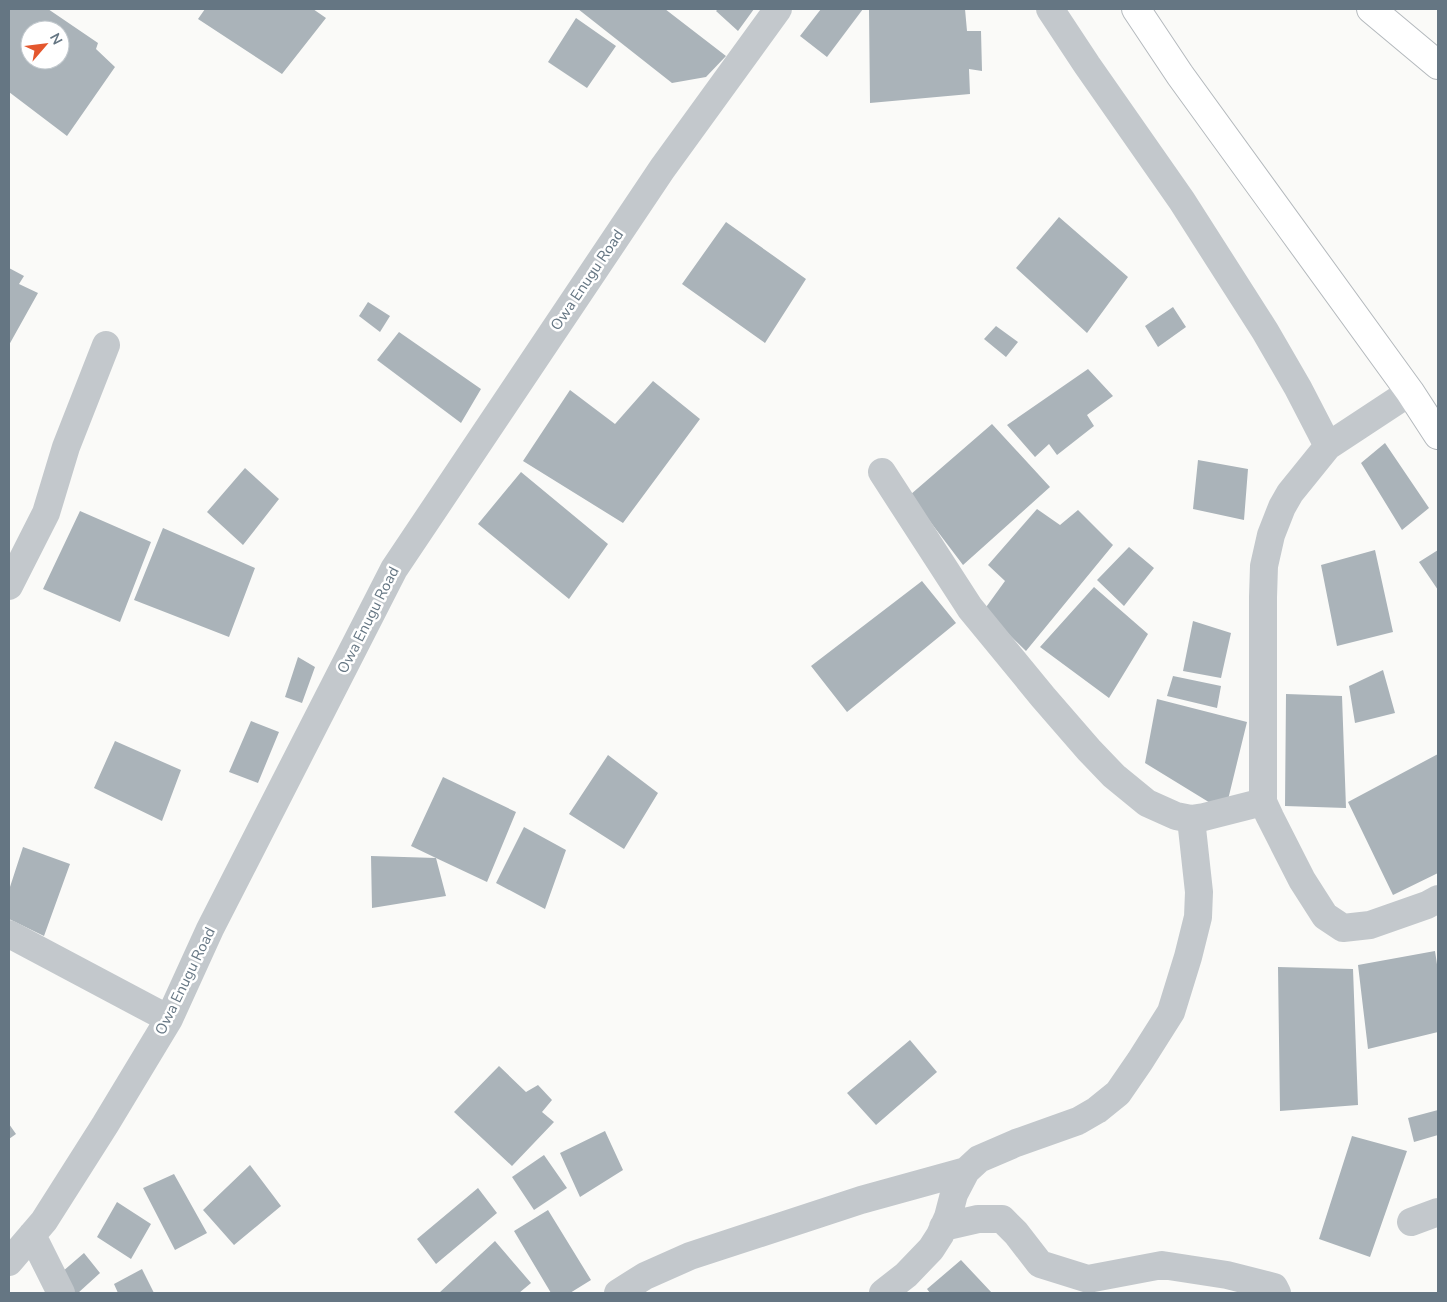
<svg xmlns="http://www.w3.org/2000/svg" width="1447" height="1302" font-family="'Nunito Sans',sans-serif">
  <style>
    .building { fill: #aab3b9; fill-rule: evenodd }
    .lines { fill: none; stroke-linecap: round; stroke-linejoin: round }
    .highway-casing { stroke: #b4b9bd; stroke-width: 30 }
    .minor { stroke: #c3c8cc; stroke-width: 28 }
    .highway { stroke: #fff; stroke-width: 28 }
    .labels { text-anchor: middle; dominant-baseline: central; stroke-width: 5; stroke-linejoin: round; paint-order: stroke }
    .street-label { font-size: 15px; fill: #657683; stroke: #fff }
  </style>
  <rect width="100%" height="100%" fill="#fafaf8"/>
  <path class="building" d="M9,9H48L98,43L96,49L115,67L67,136L9,92ZM30,30H60V60H30Z
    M205,9H313L326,18L282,74L198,19Z
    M578,9H665L726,56L706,77L672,83Z
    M718,9H754L738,31L716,11Z
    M821,9H863L827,57L800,36Z
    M869,9H965L967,31H981L982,71L969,69L970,94L870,103Z
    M576,18L616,46L587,88L548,62Z
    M1059,217L1128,277L1087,333L1016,268Z
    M726,222L806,279L765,343L682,284Z
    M9,268L24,276L19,284L38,293L9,345Z
    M368,302L390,316L380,332L359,316Z
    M1173,307L1186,327L1158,347L1145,326Z
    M996,326L1018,342L1006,357L984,339Z
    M399,332L481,389L461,423L377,360Z
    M1088,369L1113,396L1087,415L1094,426L1057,455L1049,444L1035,457L1007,425Z
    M653,381L700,419L623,523L523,461L570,390L615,424Z
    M992,424L1050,487L963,565L910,495Z
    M1385,443L1429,508L1402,530L1361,463Z
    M1198,460L1248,469L1244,520L1193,509Z
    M245,468L279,499L243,545L207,512Z
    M521,472L608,544L569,599L478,524Z
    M1037,509L1060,525L1078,510L1113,545L1026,651L984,610L1005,581L988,565Z
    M80,511L151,542L120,622L43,589Z
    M163,528L255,568L229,637L134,600Z
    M1129,547L1154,568L1124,606L1097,580Z
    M1375,550L1393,632L1337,646L1321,565Z
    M1438,550V590L1419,562Z
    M922,581L956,623L847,712L811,666Z
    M1094,587L1148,634L1109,698L1040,647Z
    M1193,621L1231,633L1221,678L1183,671Z
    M298,657L315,667L302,703L285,697Z
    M1383,670L1395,713L1355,723L1349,686Z
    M1173,676L1221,686L1217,708L1167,696Z
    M1286,694L1342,696L1346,808L1285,806Z
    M1157,699L1247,722L1225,812L1145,763Z
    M251,721L279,732L258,783L229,772Z
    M115,741L181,770L162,821L94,788Z
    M1438,754V873L1393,895L1348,802Z
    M608,755L658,793L624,849L569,814Z
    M443,777L516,812L487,882L436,858L446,896L372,908L371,856L436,858L411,846Z
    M524,827L566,850L545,909L496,883Z
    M23,847L70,864L44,936L9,919V890Z
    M1435,951L1438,971V1032L1368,1049L1358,965Z
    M1278,967L1353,969L1358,1105L1280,1111Z
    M910,1040L937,1072L876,1125L847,1093Z
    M499,1066L526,1092L538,1085L552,1100L542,1112L554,1122L512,1166L454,1112Z
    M1438,1110V1135L1414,1142L1408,1118Z
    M9,1124L16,1134L9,1139Z
    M605,1131L623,1170L580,1197L560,1153Z
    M1352,1136L1407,1151L1370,1257L1319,1239Z
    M544,1155L567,1188L534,1210L512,1177Z
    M250,1165L281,1206L234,1245L203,1210Z
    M174,1174L207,1233L175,1250L143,1188Z
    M478,1188L497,1213L436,1264L417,1239Z
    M117,1202L151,1224L131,1259L97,1237Z
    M548,1210L591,1280L570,1293H551L514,1231Z
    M495,1241L531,1283L519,1293H439Z
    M84,1253L100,1273L78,1293H75L62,1272Z
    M961,1260L992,1293H930L927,1289Z
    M142,1269L154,1293H118L114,1284Z"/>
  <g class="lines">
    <defs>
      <path id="highway" d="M1136,9L1180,75L1410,392L1438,435
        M1371,9L1438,65"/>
    </defs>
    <use href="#highway" class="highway-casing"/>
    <path class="minor" d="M1050,9L1087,65L1182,201L1265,331L1298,388L1328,446
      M1410,392L1328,446L1290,493L1282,507L1271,535L1264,566L1263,597V802L1270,817L1302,880L1325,916L1343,928L1370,925L1427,905L1438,899
      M882,472L970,608L1043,697L1089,750L1114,776L1147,803L1176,816L1191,819L1204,817L1263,802
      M9,586L46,513L66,447L106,345
      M9,934L169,1019
      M1411,1222L1438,1212
      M943,1227L978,1219H1002L1016,1233L1040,1264L1088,1279L1162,1265L1227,1275L1274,1287L1277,1293
      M32,1235L61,1293
      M9,1262L44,1221L105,1125L169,1019L210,929L394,569L662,169L778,9
      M618,1293L645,1276L690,1256L861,1200L966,1171
      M883,1293L906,1275L931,1249L940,1235L948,1217L954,1194L966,1171L979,1159L1016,1143L1078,1121L1097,1110L1118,1093L1140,1061L1171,1012L1188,957L1198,917L1199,892L1191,819"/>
    <use href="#highway" class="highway"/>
  </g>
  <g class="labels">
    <g class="street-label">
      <text transform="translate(587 280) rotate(-56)">Owa Enugu Road</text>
      <text transform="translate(368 620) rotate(-63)">Owa Enugu Road</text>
      <text transform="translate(185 981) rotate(-64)">Owa Enugu Road</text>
    </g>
  </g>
  <rect width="1447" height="1302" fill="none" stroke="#657683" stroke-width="20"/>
  <g transform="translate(45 45) rotate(62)"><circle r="24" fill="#ffffff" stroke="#c1c8cd"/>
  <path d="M0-4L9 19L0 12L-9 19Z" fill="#e4572e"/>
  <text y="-8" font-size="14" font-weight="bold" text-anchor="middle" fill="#657683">N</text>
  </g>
</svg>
